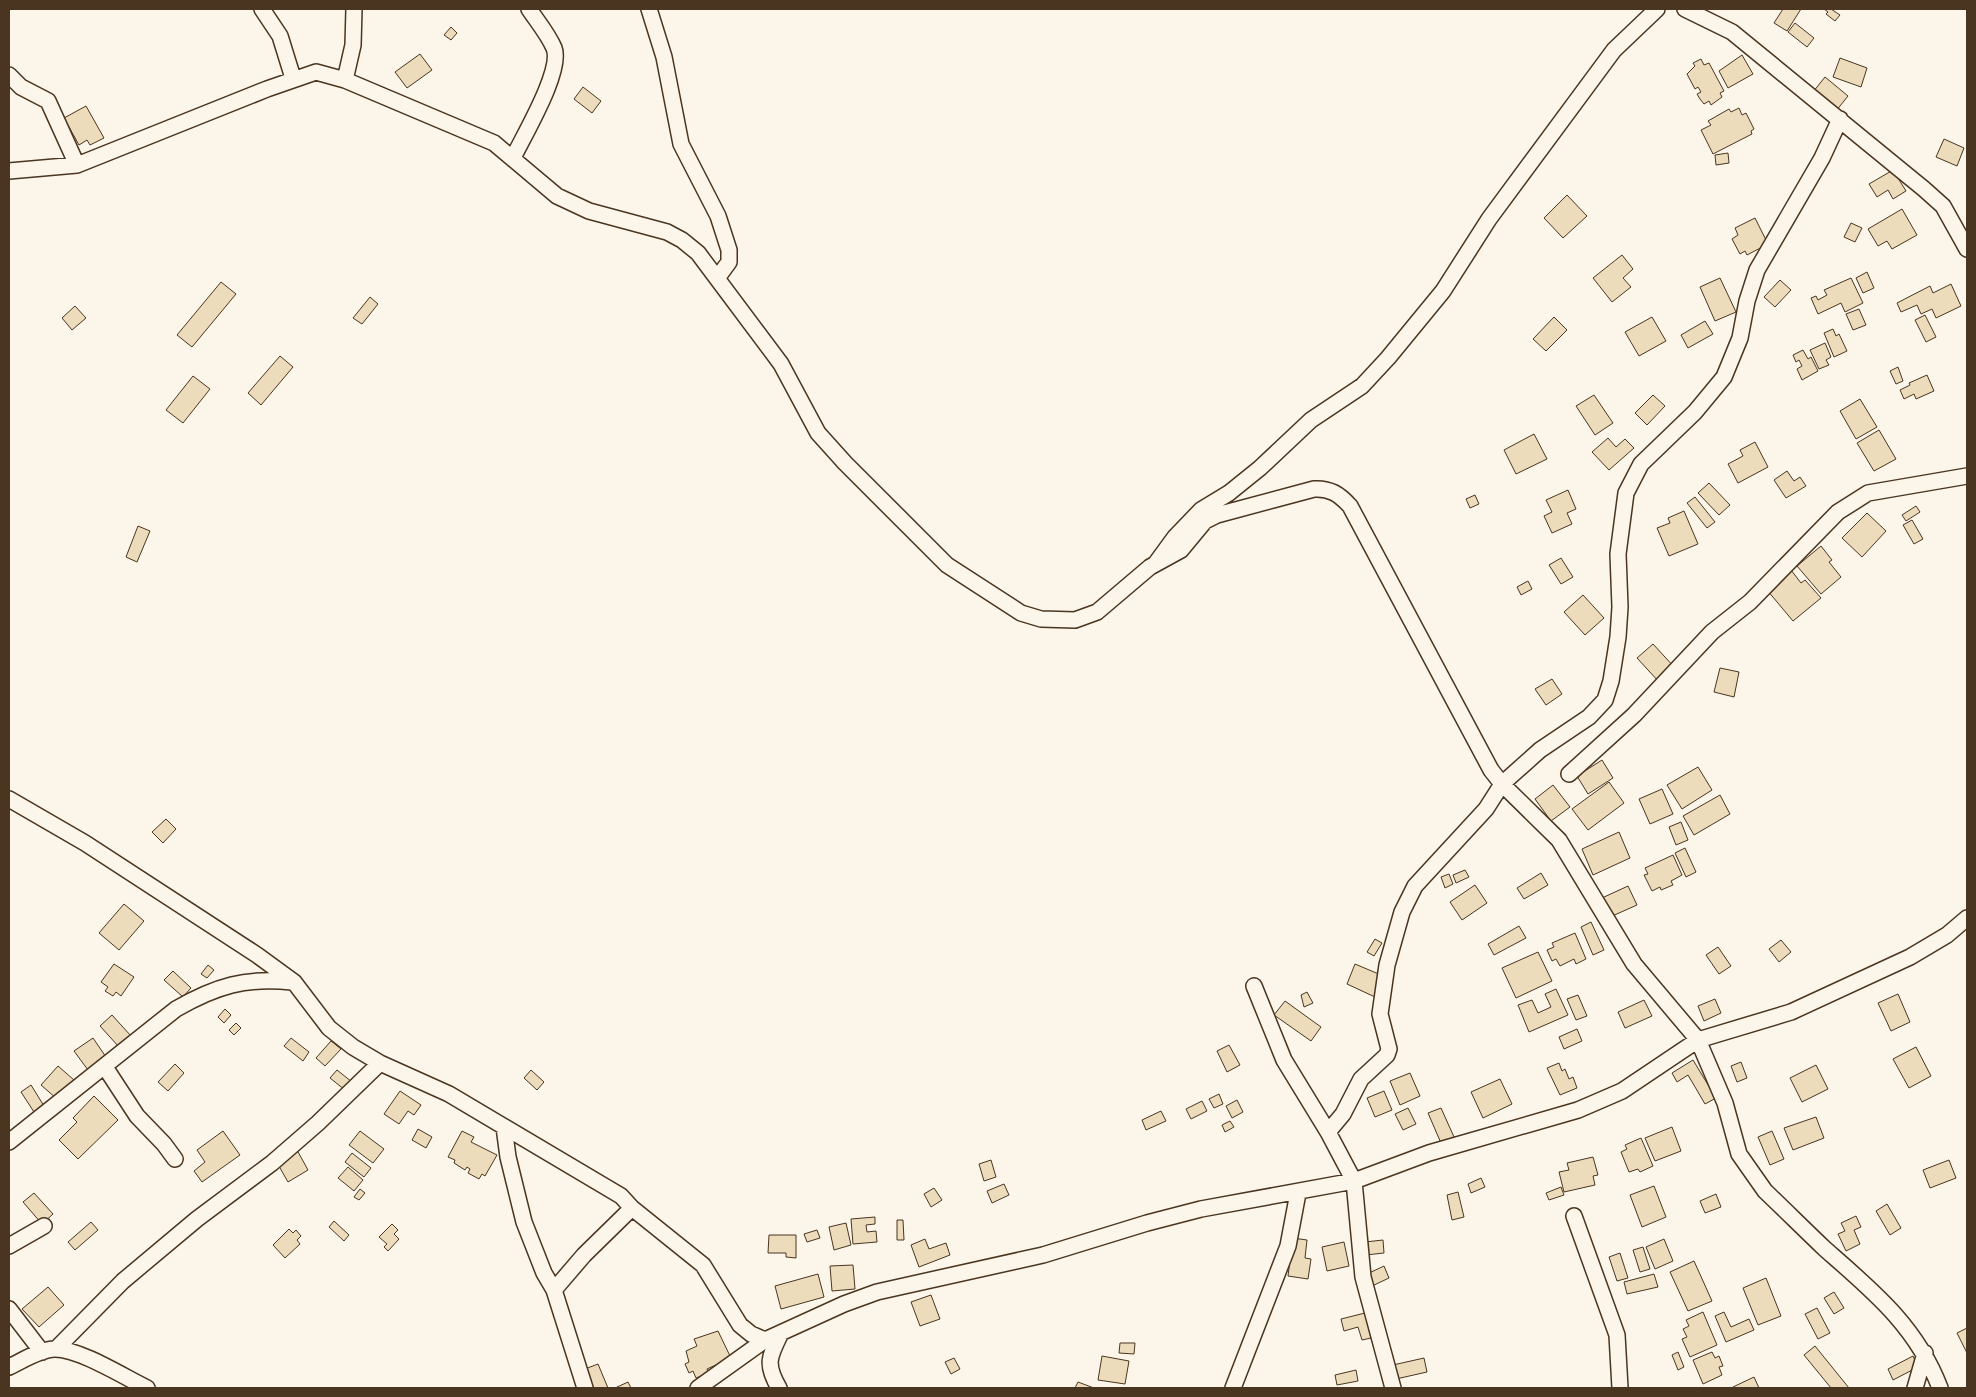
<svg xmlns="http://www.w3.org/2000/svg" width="1976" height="1397" font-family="'Public Sans',sans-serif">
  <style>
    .building { fill: #ecdcbc; stroke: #4a3520 }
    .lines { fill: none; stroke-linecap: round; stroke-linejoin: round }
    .street-casing { stroke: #4a3520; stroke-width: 18 }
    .street { stroke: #fbf6e9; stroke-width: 15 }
  </style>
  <rect width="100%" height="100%" fill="#fbf6e9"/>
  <path class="building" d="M1783,9H1801L1787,31L1774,23Z
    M1824,9H1831L1840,15L1835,21L1826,14L1828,12Z
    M1795,23L1814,38L1807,47L1788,32Z
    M451,27L457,33L451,40L444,35Z
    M420,54L432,70L407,88L395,72Z
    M1742,55L1753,74L1728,88L1719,71Z
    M1840,58L1867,68L1861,87L1833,77Z
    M1701,59L1704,65L1709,63L1724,91L1720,93L1722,97L1711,105L1709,101L1704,104L1700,99L1697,94L1701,92L1698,87L1695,89L1687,74L1695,66L1693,63Z
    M1825,77L1848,96L1836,111L1813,92Z
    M583,87L601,101L592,113L574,99Z
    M86,106L104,138L90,145L87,140L79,145L64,118Z
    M1739,108L1742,115L1746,113L1754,129L1751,131L1752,134L1713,154L1701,130L1711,125L1708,121L1729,109L1731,112Z
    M1944,139L1964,148L1957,166L1936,157Z
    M1728,153L1729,163L1716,165L1715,155Z
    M1893,170L1906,191L1893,199L1888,190L1877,197L1869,184Z
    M1567,195L1587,216L1563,238L1544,218Z
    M1902,209L1917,235L1892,249L1887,241L1878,246L1868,229Z
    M1755,218L1768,244L1747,255L1745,251L1740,254L1732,239L1738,235L1735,228Z
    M1851,223L1862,228L1855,242L1844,237Z
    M1622,255L1633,269L1623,278L1631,287L1612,302L1593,278Z
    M1867,272L1874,288L1863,293L1856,278Z
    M1720,278L1736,312L1715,321L1700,287Z
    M1851,278L1863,303L1845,312L1841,303L1818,314L1811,298L1816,296L1818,300L1827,295L1824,290Z
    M1780,280L1791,290L1775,307L1764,297Z
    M221,282L236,294L192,347L177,335Z
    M1951,284L1961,306L1936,318L1932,309L1921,314L1917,305L1901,312L1897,303L1930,286L1933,293Z
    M370,297L378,304L362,324L353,318Z
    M75,306L86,318L72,330L62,318Z
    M1859,309L1866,325L1853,330L1846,314Z
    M1925,315L1936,337L1926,342L1915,320Z
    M1554,317L1567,330L1546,351L1533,339Z
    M1652,317L1666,341L1639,356L1625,332Z
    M1705,321L1713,334L1688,348L1681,335Z
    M1833,329L1836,336L1839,334L1847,351L1834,357L1824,333Z
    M1825,343L1831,357L1826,360L1829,365L1819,369L1810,350Z
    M1803,350L1808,359L1811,357L1818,371L1802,380L1797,369L1802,366L1799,360L1796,362L1793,355Z
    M280,356L293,367L261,405L248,393Z
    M1898,367L1903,381L1896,384L1890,371Z
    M1927,375L1934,391L1916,399L1914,394L1904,399L1900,390L1910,385L1909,383Z
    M193,376L210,389L183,423L166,410Z
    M1594,395L1613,423L1595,435L1576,406Z
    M1653,395L1665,406L1647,425L1635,413Z
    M1860,399L1877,427L1856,439L1840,411Z
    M1879,430L1896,459L1874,471L1857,443Z
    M1534,434L1547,459L1516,474L1504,450Z
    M1608,438L1616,447L1625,439L1634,448L1609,470L1592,452Z
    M1755,442L1768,467L1738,483L1728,464L1743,456L1740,450Z
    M1787,471L1794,481L1800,477L1806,486L1786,498L1774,480Z
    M1709,483L1730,505L1719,515L1698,493Z
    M1568,490L1576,509L1567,513L1572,524L1552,533L1544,516L1552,512L1546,500Z
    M1475,495L1479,504L1470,508L1466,499Z
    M1695,497L1715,522L1707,528L1687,503Z
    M1916,506L1920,512L1906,521L1902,515Z
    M1684,511L1698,544L1669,556L1657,528L1670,523L1668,518Z
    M1867,513L1886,531L1862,557L1842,538Z
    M1912,520L1923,539L1914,544L1903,525Z
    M138,526L150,531L137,562L126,557Z
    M1821,546L1832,560L1829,562L1841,577L1821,594L1797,566Z
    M1561,558L1573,577L1561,584L1549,565Z
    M1791,570L1801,583L1805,580L1821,598L1793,621L1767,590Z
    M1528,581L1532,589L1521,595L1517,587Z
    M1583,595L1604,618L1585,635L1564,612Z
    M1653,644L1676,669L1660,683L1637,658Z
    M1720,668L1739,672L1734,697L1714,692Z
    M1552,679L1562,694L1546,705L1535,689Z
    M1602,760L1613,778L1588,794L1577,776Z
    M1698,767L1712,790L1682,809L1667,785Z
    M1609,782L1624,803L1588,830L1572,809Z
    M1553,785L1570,807L1551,821L1535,799Z
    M1662,789L1673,814L1650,824L1639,799Z
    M1720,795L1730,814L1694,835L1683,816Z
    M166,819L176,829L163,843L152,832Z
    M1681,822L1688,840L1676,845L1669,827Z
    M1619,832L1630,858L1593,875L1582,849Z
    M1685,848L1696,872L1686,877L1675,853Z
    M1673,855L1682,875L1671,881L1673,885L1661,890L1660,887L1652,891L1644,875L1648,874L1645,868Z
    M1465,870L1469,877L1456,883L1453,875Z
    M1541,873L1548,885L1524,899L1517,888Z
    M1449,874L1453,884L1445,888L1441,877Z
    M1475,885L1487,903L1462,920L1450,902Z
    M1628,886L1637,905L1610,917L1602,898Z
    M124,904L144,921L119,950L99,933Z
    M1591,922L1604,950L1593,955L1581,927Z
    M1519,926L1526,938L1494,955L1488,944Z
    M1575,933L1586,959L1576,964L1574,959L1560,966L1556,959L1552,961L1547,950L1554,947L1552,943Z
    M1375,939L1382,943L1374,956L1367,952Z
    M1781,940L1791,952L1779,962L1769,949Z
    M1718,947L1731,966L1719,974L1706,955Z
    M1538,952L1552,981L1516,998L1502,968Z
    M114,964L134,977L121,996L116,992L113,996L105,991L108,987L101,982Z
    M1355,964L1381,975L1375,997L1347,984Z
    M208,965L214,970L207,978L201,974Z
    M173,971L191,988L183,997L164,980Z
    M1556,989L1568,1015L1529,1032L1518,1005L1532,1000L1538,1013L1551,1007L1545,994Z
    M1307,992L1313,1003L1304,1007L1301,995Z
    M1898,994L1910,1022L1891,1031L1878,1003Z
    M1578,995L1587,1016L1576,1020L1567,999Z
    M1715,999L1721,1013L1704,1021L1698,1006Z
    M1644,1000L1652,1016L1625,1028L1618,1012Z
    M1285,1001L1321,1027L1311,1041L1274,1015Z
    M225,1009L231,1015L224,1023L218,1017Z
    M112,1015L131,1036L119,1047L100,1026Z
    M236,1023L241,1028L234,1035L229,1030Z
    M1577,1029L1582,1041L1564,1049L1559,1037Z
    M93,1038L106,1057L88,1070L74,1051Z
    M291,1038L309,1052L303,1061L284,1046Z
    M331,1041L341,1049L325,1066L316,1058Z
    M1229,1045L1240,1065L1227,1072L1217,1051Z
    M1916,1047L1931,1076L1909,1088L1893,1059Z
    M1693,1060L1716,1098L1705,1104L1688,1075L1677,1082L1672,1073Z
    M1741,1062L1747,1078L1737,1082L1731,1066Z
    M1559,1063L1562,1071L1565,1069L1569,1079L1573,1077L1577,1088L1560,1095L1547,1068Z
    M175,1064L184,1073L168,1091L158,1082Z
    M1816,1065L1828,1089L1802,1102L1790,1078Z
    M58,1066L74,1080L57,1099L41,1085Z
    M337,1070L352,1082L345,1090L330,1078Z
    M531,1070L544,1082L537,1090L524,1078Z
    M1410,1073L1420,1096L1400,1105L1390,1081Z
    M1500,1079L1512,1104L1483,1118L1471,1092Z
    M31,1085L44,1106L34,1112L21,1092Z
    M400,1091L421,1105L414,1115L408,1111L399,1124L384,1114Z
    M1384,1091L1392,1110L1375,1117L1367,1098Z
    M1219,1094L1223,1104L1214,1108L1209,1099Z
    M94,1096L118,1120L78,1159L59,1140L77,1122L73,1118Z
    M1237,1100L1243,1112L1232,1118L1226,1106Z
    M1202,1101L1207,1111L1191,1119L1186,1109Z
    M1408,1108L1416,1124L1403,1130L1395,1114Z
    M1441,1108L1454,1137L1441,1143L1428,1113Z
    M1161,1111L1166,1121L1146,1130L1142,1120Z
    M1816,1117L1824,1138L1793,1150L1784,1128Z
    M1230,1121L1234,1127L1225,1132L1222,1125Z
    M1672,1127L1681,1151L1655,1161L1645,1138Z
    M418,1129L432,1137L426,1148L412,1140Z
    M223,1131L240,1155L202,1182L194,1171L205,1162L197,1150Z
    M360,1131L384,1149L373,1163L349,1145Z
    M462,1131L474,1137L471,1142L497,1155L485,1176L482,1174L479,1179L468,1173L470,1169L467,1167L465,1170L454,1163L455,1160L448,1157Z
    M1772,1131L1784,1159L1770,1165L1758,1137Z
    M1641,1138L1653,1166L1640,1172L1638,1169L1629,1172L1621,1152L1627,1149L1625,1145Z
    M297,1150L308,1170L288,1182L276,1161Z
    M352,1153L371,1168L364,1177L345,1162Z
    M1593,1157L1598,1175L1593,1176L1595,1185L1564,1192L1559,1172L1569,1170L1567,1163Z
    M991,1160L996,1177L984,1181L979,1164Z
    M1949,1160L1956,1178L1930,1188L1923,1170Z
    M348,1167L363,1180L354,1191L338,1178Z
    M1481,1178L1485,1187L1471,1193L1468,1184Z
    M1004,1184L1009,1195L992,1203L987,1191Z
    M1654,1186L1666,1217L1642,1227L1630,1195Z
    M1561,1187L1564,1195L1549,1200L1546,1193Z
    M934,1188L942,1200L931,1207L924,1194Z
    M360,1189L365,1193L359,1200L354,1197Z
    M1458,1192L1464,1217L1452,1220L1447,1195Z
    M34,1193L53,1214L42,1224L23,1202Z
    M1716,1194L1721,1207L1705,1213L1700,1201Z
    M1887,1204L1901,1228L1890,1235L1876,1211Z
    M1856,1216L1861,1227L1854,1230L1860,1244L1846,1251L1838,1234L1845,1231L1841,1223Z
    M875,1217V1224L866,1225L867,1232L876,1231L877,1242L853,1244L851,1219Z
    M897,1220H903L904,1240H897Z
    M334,1221L349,1235L344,1241L329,1227Z
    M91,1222L98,1230L75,1250L68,1242Z
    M846,1223L851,1245L834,1250L829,1227Z
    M392,1224L398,1230L394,1234L399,1239L388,1251L384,1247L387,1244L379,1237Z
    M289,1229L293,1233L296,1230L301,1236L297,1240L300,1244L285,1258L273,1245Z
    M817,1230L820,1238L807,1242L804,1234Z
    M769,1235H796V1258L786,1257V1253H768Z
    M1293,1238L1307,1240L1305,1258L1311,1259L1308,1279L1288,1276Z
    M925,1239L929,1249L946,1243L950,1255L919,1267L911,1245Z
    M1664,1239L1673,1261L1655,1269L1646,1247Z
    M1383,1240L1384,1253L1366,1255L1365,1242Z
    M1344,1242L1349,1266L1327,1271L1322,1247Z
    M1643,1247L1650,1269L1640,1272L1633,1250Z
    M1620,1253L1628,1278L1617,1281L1609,1257Z
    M1694,1261L1712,1301L1688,1311L1670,1272Z
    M853,1265L855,1289L832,1291L830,1266Z
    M1384,1266L1389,1278L1372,1286L1367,1274Z
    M818,1274L824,1297L781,1309L775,1286Z
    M1654,1274L1658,1287L1627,1294L1624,1282Z
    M1766,1278L1781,1316L1758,1325L1743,1288Z
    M48,1287L64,1305L39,1327L22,1309Z
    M1834,1292L1844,1308L1834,1314L1824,1298Z
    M931,1295L940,1319L920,1326L911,1302Z
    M1817,1308L1830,1333L1818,1339L1805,1314Z
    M1703,1312L1717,1345L1690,1357L1682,1339L1687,1337L1683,1329L1689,1326L1686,1320Z
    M1724,1312L1731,1327L1749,1319L1754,1330L1726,1342L1715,1316Z
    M1365,1313L1371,1338L1362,1340L1358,1327L1344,1331L1341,1319Z
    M1967,1328V1353L1957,1333Z
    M718,1331L731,1358L707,1369L709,1373L696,1378L693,1371L689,1373L685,1364L689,1362L686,1351L697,1346L694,1339Z
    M1120,1343H1135L1134,1354L1119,1353Z
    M1815,1346L1849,1388H1831L1804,1355Z
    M1678,1352L1684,1367L1678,1370L1672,1355Z
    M1712,1352L1715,1358L1719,1356L1723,1366L1719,1367L1722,1375L1703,1384L1693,1360Z
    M1102,1356L1129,1361L1125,1384L1098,1380Z
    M1913,1356L1918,1367L1893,1380L1888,1369Z
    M954,1358L960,1369L951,1374L945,1362Z
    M1424,1358L1427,1372L1396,1379L1393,1365Z
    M598,1364L608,1388H592L585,1369Z
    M1356,1370L1358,1381L1337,1385L1335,1375Z
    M1754,1377L1759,1388H1734L1733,1387Z
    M628,1382L631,1388H615Z
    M1078,1382L1094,1388H1075Z"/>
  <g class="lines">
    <defs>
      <path id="street" d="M262,9L280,36L293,78
        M649,9L664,57L681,144L718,216L729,250V262L718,277
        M1685,9L1732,32L1924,189L1943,206L1967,249
        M9,75L21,87L48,101L77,165
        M345,80L353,45L354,9
        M513,158C524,135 563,70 554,48C548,34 537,21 529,9
        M9,171L77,165L267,89L316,72L345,80L494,143L557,196L589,211L667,232L682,240L698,253L781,364L818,433L845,463L947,565L1021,613L1041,619L1075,620L1097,612L1150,567L1181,550L1205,521L1217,515L1314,489C1330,488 1339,494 1350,506L1491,770L1502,784L1559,840L1634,964L1698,1040L1725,1103L1739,1154L1765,1191C1785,1210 1805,1230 1825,1249C1873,1291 1917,1327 1940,1388
        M1156,563L1175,537L1201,510L1229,493L1260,468L1311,420L1362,386L1388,358L1443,291L1489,219L1614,50L1657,9
        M1569,774L1634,715L1712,632L1750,602L1838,512L1868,493L1967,476
        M9,799L85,843L257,955L294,982L329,1028L353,1047L380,1063L449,1094L621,1196L632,1208L703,1265L740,1325L751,1334L765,1340L844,1304L877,1292L1043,1255L1147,1223L1201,1209L1354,1181L1429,1153L1578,1110L1622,1091L1698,1040L1791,1012L1910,957L1947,935L1967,918
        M1254,986L1284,1060L1328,1132L1354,1181L1363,1277L1393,1388
        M105,1067L137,1116L164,1144L175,1159
        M504,1127L508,1157L524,1222L544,1273L554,1290L585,1388
        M1328,1132L1343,1114L1361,1079L1387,1055L1389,1049L1380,1014L1387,965L1402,912L1415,886L1486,809L1502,784L1540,750L1589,717L1605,700L1611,681L1618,637L1620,607L1618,554L1626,493L1641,464L1695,412L1724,377L1740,338L1747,301L1757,270L1822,158L1840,119
        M9,1142L176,1009C216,986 246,977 292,982
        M1574,1216L1617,1335L1620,1388
        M9,1246L44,1226
        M554,1290L584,1255L632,1208
        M9,1309L42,1352
        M56,1349L123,1281L197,1219L272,1163L318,1123L380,1063
        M9,1367C22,1361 40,1349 55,1349C80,1349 124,1377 147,1388
        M698,1388L765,1340
        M779,1388C765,1364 769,1357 781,1333
        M1233,1388L1288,1246L1298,1193
        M1915,1388L1925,1353"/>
    </defs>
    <use href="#street" class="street-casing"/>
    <use href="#street" class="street"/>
  </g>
  <rect width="1976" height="1397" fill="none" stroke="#4a3520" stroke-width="20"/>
</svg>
